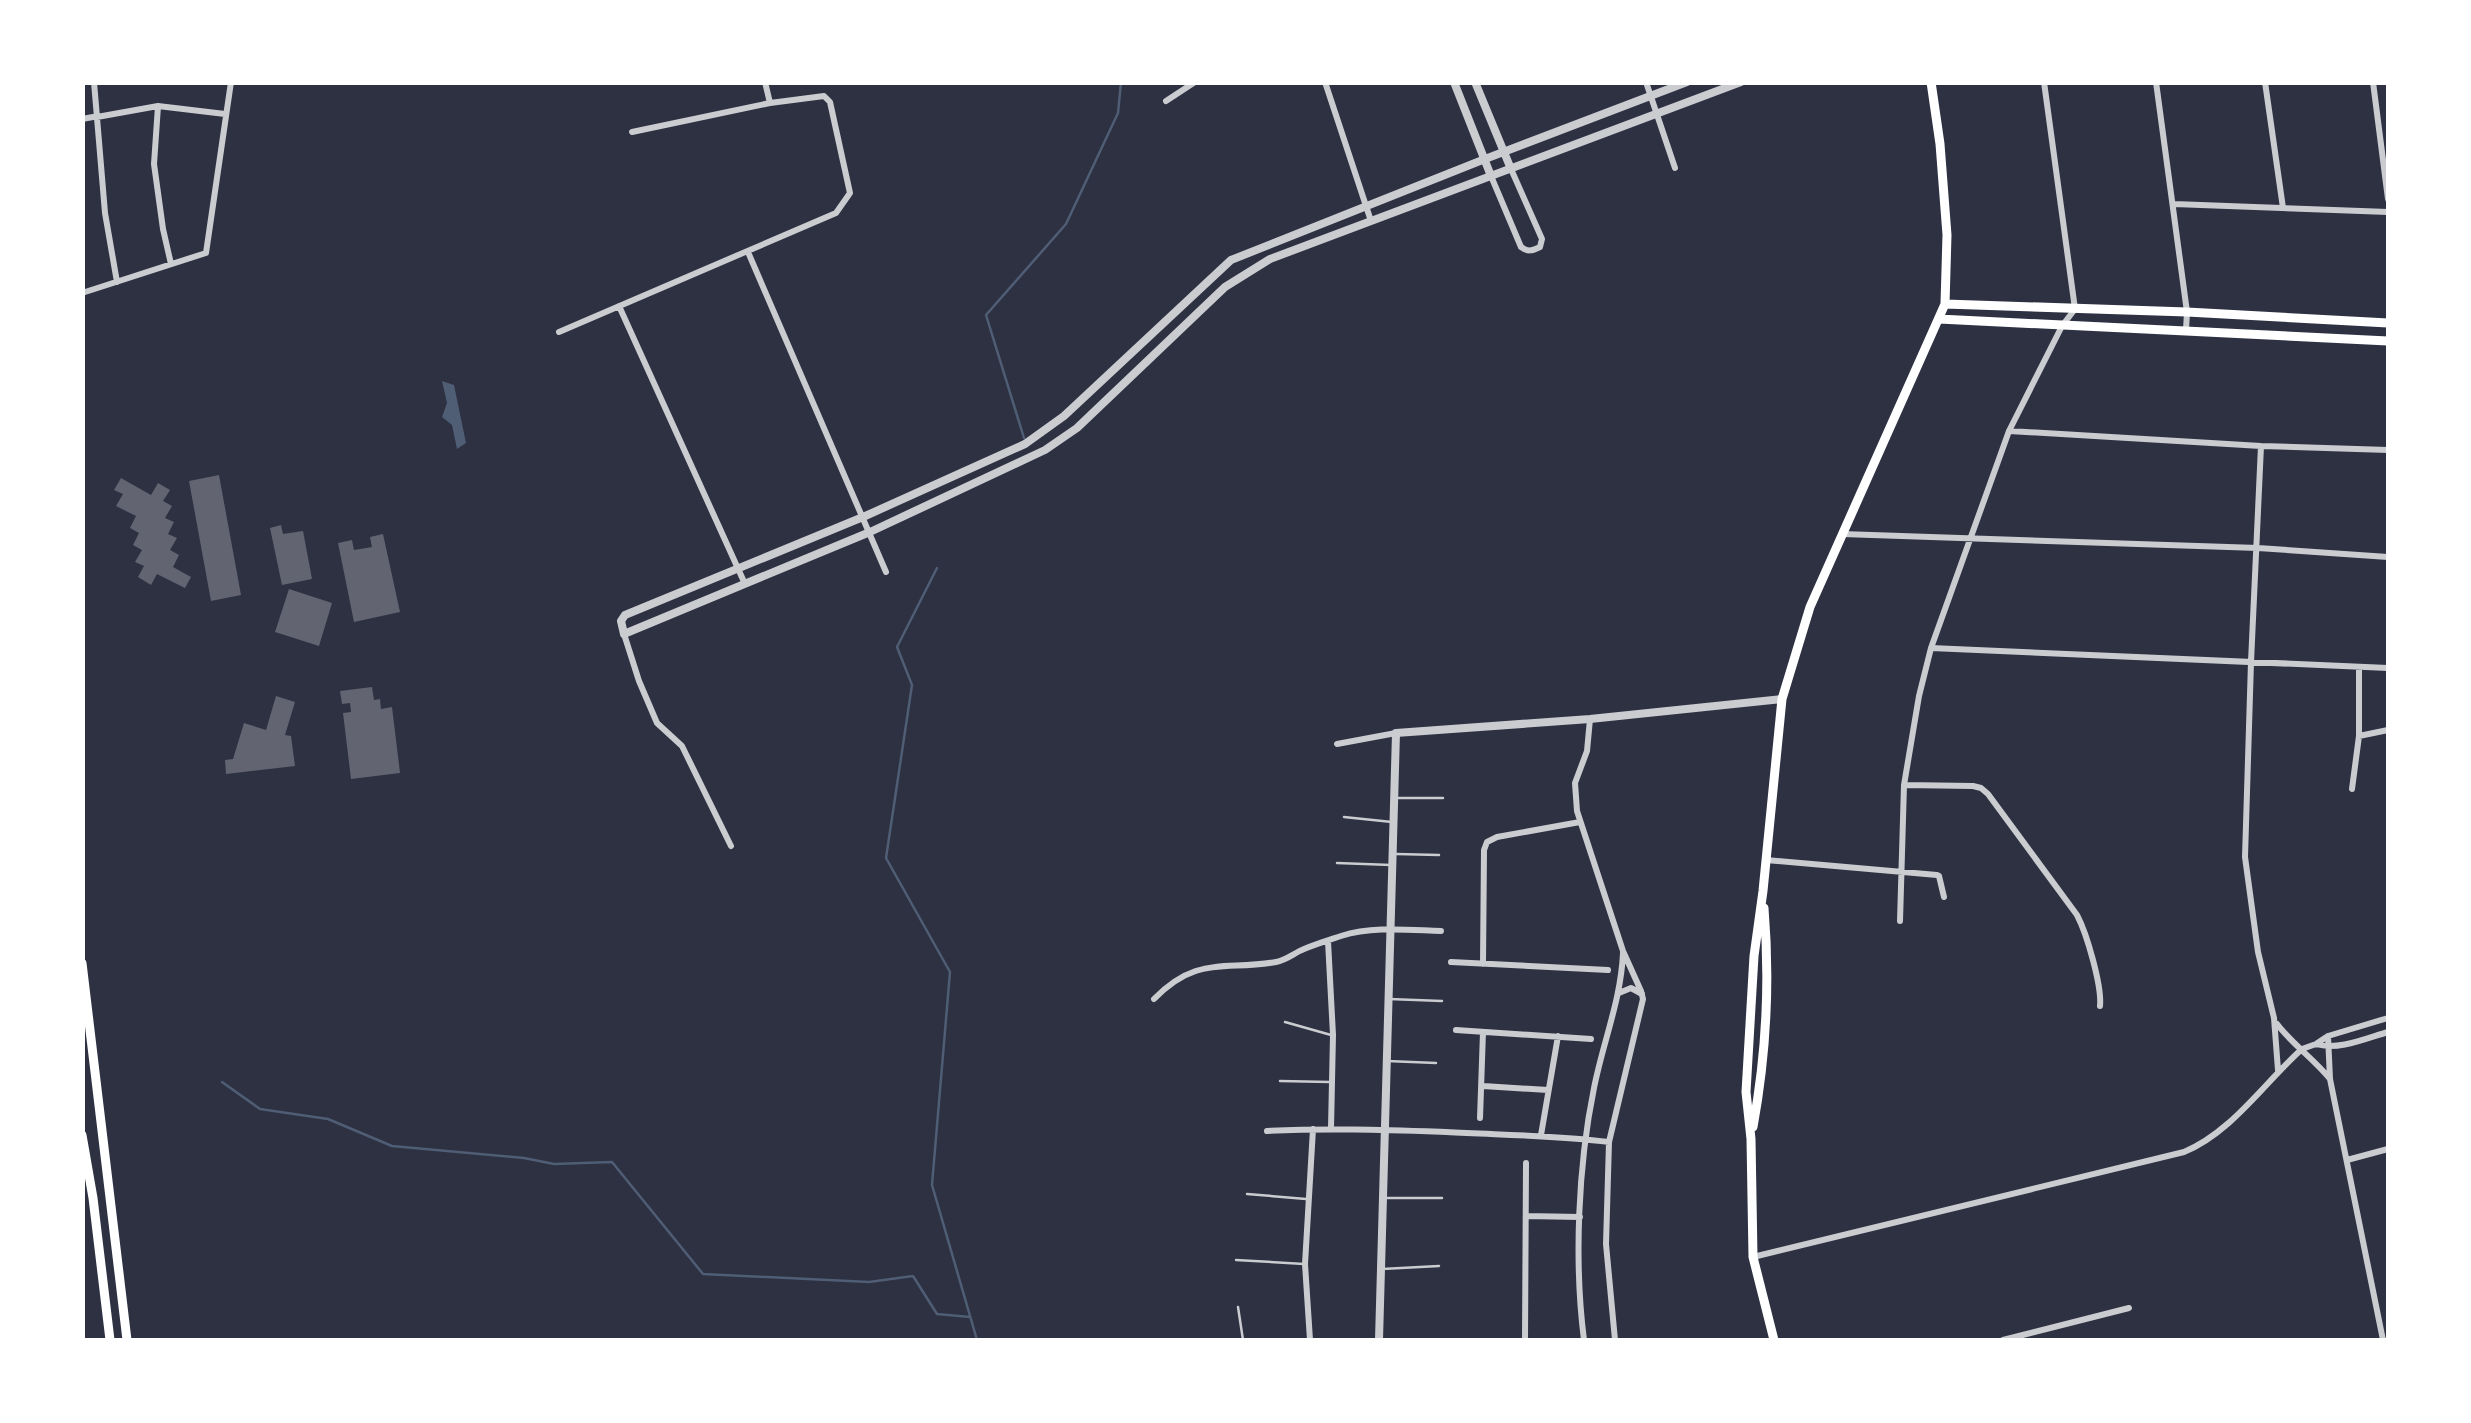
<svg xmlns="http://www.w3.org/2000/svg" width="2471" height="1423" font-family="Karla,sans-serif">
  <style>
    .water { fill: #4f5d75 }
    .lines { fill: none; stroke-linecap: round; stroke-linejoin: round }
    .stream { stroke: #4f5d75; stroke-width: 2.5 }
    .building { fill: #626471 }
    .service { stroke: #caccd0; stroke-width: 2.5 }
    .minor { stroke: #caccd0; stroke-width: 6 }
    .tertiary { stroke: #caccd0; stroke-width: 8 }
    .secondary { stroke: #fff; stroke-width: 9 }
  </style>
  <rect width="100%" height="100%" fill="#2d3142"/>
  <path class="water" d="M442,381L454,385L466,443L457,449L452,425L442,417L447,403Z"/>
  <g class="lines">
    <path class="stream" d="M1024,438L986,315L1066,224L1118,113L1121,82
      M937,568L897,647L912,685L886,858L950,972L932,1185L977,1340
      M222,1082L260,1109L328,1119L392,1146L524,1158L554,1164L612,1162L703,1274L869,1282L913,1276L937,1314L970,1317"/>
  </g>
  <path class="building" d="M219,475L241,595L211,601L189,481Z
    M121,478L151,495L158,483L170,490L163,501L172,506L165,518L174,522L168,534L177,538L170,550L179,555L173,567L191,577L185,588L157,574L151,585L138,577L144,566L135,562L142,550L133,545L139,533L130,528L136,516L116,506L123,494L114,490Z
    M281,525L283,534L303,531L312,579L282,585L270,528Z
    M383,534L400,612L354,622L338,543L352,540L354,550L372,547L370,537Z
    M289,589L332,603L319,646L275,632Z
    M372,687L374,700L380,699L381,709L392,707L400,773L351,779L343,713L351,712L350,703L342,704L340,691Z
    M276,696L295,702L285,735L291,736L295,766L226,774L225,760L233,759L244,723L266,730Z"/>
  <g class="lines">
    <path class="service" d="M1395,798H1443
      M1344,817L1392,822
      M1396,854L1439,855
      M1337,863L1391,865
      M1389,999L1442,1001
      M1285,1022L1331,1035
      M1387,1061L1436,1063
      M1280,1081L1330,1082
      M1247,1194L1306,1199
      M1384,1198H1442
      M1236,1260L1304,1264
      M1382,1269L1439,1266
      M1238,1307L1243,1340"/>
    <path class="minor" d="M94,82L105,213L117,282
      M765,82L770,103
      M1325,82L1371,221
      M1646,82L1675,168
      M2156,82L2187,312L2186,330
      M2265,82L2283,208
      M2373,82L2388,199
      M1166,101L1195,82
      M158,106L154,164L163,229L171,264
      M97,117L158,106L225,114
      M82,119L93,117
      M1491,176L1521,247C1528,252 1532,251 1540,247L1542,239L1511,169
      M2174,204L2388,212
      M748,252L886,572
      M82,293L206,253L231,82
      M619,306L745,584
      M559,332L836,213L850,193L830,102L824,96L770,103L632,132
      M2009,431L2261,446L2388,450
      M2261,446L2251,662L2245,857L2258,952L2274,1018L2278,1070
      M1842,534L2258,548L2388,557
      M624,634L639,681L657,723L682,746L731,846
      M1931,648L2388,668
      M1590,719L1587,751L1575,783L1577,811L1623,951L1641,991L1643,999L1609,1142L1606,1244L1615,1340
      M2359,736L2388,730
      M1337,744L1396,733
      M1904,785L1973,786L1981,788L1988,794L2077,915C2087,934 2102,986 2100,1006
      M2352,789L2359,736V667
      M1766,860L1937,875L1939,876L1944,897
      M1900,921L1904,785L1919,696L1931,648L2009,431L2062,326L2075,309L2044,82
      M1328,941L1333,1035L1331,1128
      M1451,962L1608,970
      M1483,964L1484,850L1487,842L1497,837L1580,822
      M1619,993L1631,988L1642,994
      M1154,999C1197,955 1224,971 1276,962C1287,960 1294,953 1304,949C1316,944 1329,940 1341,936C1373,926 1408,930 1441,931
      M2277,1024C2292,1044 2314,1059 2330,1079
      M1456,1030L1591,1039
      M2328,1036L2330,1079L2383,1340
      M2316,1044C2338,1051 2367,1038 2388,1032
      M1483,1086L1548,1090
      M1480,1118L1483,1032
      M1267,1131C1329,1128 1385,1130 1446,1132C1501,1135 1555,1135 1609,1142
      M1541,1135L1558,1036
      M2347,1160L2388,1149
      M1526,1216L1580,1217
      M1753,1257L2184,1152C2232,1132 2264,1083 2302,1049L2316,1044L2328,1036L2388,1018
      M1310,1340L1305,1264L1313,1129
      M1525,1340L1526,1163
      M1584,1340C1574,1262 1578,1166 1594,1088C1603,1042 1621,1000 1623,953
      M2003,1340L2129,1308"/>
    <path class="tertiary" d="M1454,82L1491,176
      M1475,82L1511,169
      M1687,82L1485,159L1231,260L1064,416L1025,444L863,517L625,615L621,621L624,634L870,532L1045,450L1077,428L1225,287L1270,259L1741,82
      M1379,1340L1396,733L1590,719L1782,699"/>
    <path class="secondary" d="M1945,304L2187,312L2388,323
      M1939,319L2388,341
      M82,963L127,1340
      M1753,1127C1766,1056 1770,980 1764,908
      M82,1135L93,1198L110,1340
      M1774,1340L1753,1257L1751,1139L1746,1092L1754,956L1763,891L1782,699L1810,607L1945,304L1947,235L1940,144L1931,82"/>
  </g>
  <rect width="2471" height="1423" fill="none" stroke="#ffffff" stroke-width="170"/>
</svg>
